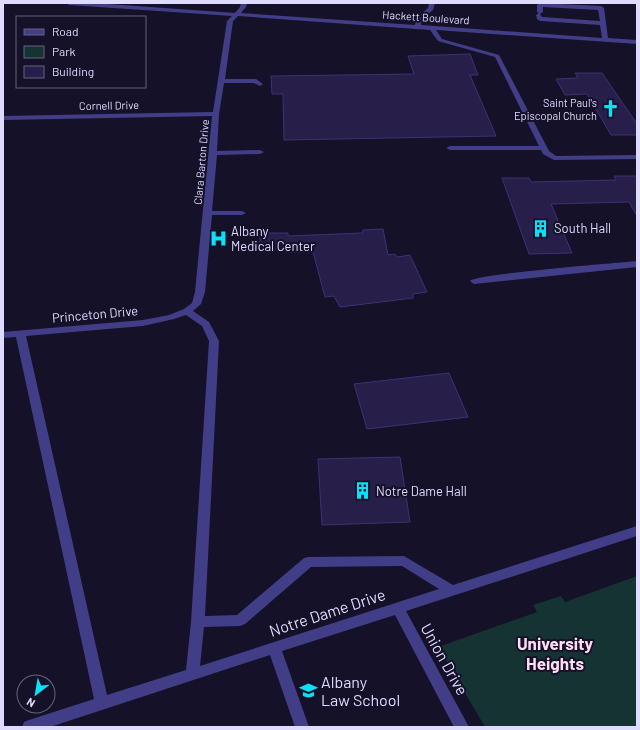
<svg xmlns="http://www.w3.org/2000/svg" width="640" height="730" font-family="Barlow,sans-serif">
  <style>
    .green { fill: #143332 }
    .building { fill: #271e4a; stroke: #3e3175 }
    .lines { fill: none; stroke-linecap: round; stroke-linejoin: round }
    .minor { fill: #413e87; fill-rule: evenodd }
    .labels { text-anchor: middle; dominant-baseline: central; stroke-width: 4; stroke-linejoin: round; paint-order: stroke }
    .far-street-label { font-size: 11px; fill: #dfdbfe; stroke: #151129 }
    .far-poi-label { font-size: 11px; fill: #dfdbfe; stroke: #151129; text-anchor: end }
    .poi-label { font-size: 13px; fill: #dfdbfe; stroke: #151129; text-anchor: start }
    .street-label { font-size: 13px; fill: #dfdbfe; stroke: #151129 }
    .near-street-label { font-size: 16px; fill: #dfdbfe; stroke: #151129 }
    .near-poi-label { font-size: 16px; fill: #dfdbfe; stroke: #151129; text-anchor: start }
    .near-neighbourhood-label { font-size: 17px; font-weight: bold; fill: #feddf2; stroke: #151129 }
  </style>
  <rect width="100%" height="100%" fill="#151129"/>
  <path class="green" d="M637,576V727H485L438,647L537,612L533,605L561,596L565,602Z"/>
  <path class="building" d="M470,54L478,75H470L496,136L284,140L283,94H272L271,76L414,74L408,56Z
    M575,73H602L637,124V135H611L587,94L565,95L556,79L578,78Z
    M614,176H637V216L629,202L551,204L572,253L529,254L502,178H529L531,182L616,180Z
    M383,229L388,255L395,254L397,257L410,255L427,292L413,294V298L340,307L334,296L325,297L313,252H285V249L260,250V233H288V236L363,233V230Z
    M449,373L468,417L367,429L354,384Z
    M400,457L410,522L322,525L318,459Z"/>
  <g class="lines">
    <path class="minor" d="M66,3H94L235,13L240,7L241,3H247L246,7L241,13L415,25L416,18L428,8L429,3H435L433,10L422,19L421,25L602,38L600,25L540,21L537,19L536,15L539,13L537,12V5L540,3L601,6L604,8L608,38L637,40V44L436,30L442,39L499,55L549,151L556,156L637,155V159L554,160L543,154L541,150H450L446,148L450,146H539L495,57L438,41L430,30L238,16L233,21L225,79H256L263,84L260,86L254,83H224L219,114L217,151L260,150L264,152L260,154L217,155L212,211H242L246,213L242,215H212L205,292L201,304L193,311L209,322L219,341L205,616L237,615L304,558L308,557L404,556L453,585L637,526V536L406,611L469,727H454L395,615L282,651L309,727H295L270,655L50,727H22L24,722L29,720L94,699L16,337L3,338V332L143,320L169,315L184,309L192,303L195,292L212,116L3,120V116L213,112L227,21L232,16L69,5ZM543,7L598,10L600,21L542,17L540,14L543,12ZM186,315L202,326L209,341L191,622L186,670L107,695L26,336L143,326L174,319ZM402,566L439,589L200,666L204,627L240,626L245,624L311,567Z
      M637,261V267L474,284L470,281C476,274 616,263 637,261Z"/>
  </g>
  <defs>
    <symbol id="church-bare" viewBox="-9 -9 18 18"><path d="M-1.2-6h2.4v3.5h3.3v2.4h-3.3V6h-2.4V-.1h-3.3v-2.4h3.3Z" fill="#0ce0f8" stroke="#151129" stroke-width="2.5" paint-order="stroke"/></symbol>
    <symbol id="building-bare" viewBox="-9 -9 18 18"><path d="M-4-6H4V6H1V3H-1V6H-4ZM-2.5-4.3h1.7v1.8h-1.7ZM.8-4.3h1.7v1.8H.8ZM-2.5-1h1.7V.8h-1.7ZM.8-1h1.7V.8H.8Z" fill="#0ce0f8" stroke="#151129" stroke-width="2.5" paint-order="stroke"/></symbol>
    <symbol id="hospital-bare" viewBox="-9 -9 18 18"><path d="M-5-5h3v3.5h4V-5h3V5h-3V1.5h-4V5h-3Z" fill="#0ce0f8" stroke="#151129" stroke-width="2.5" paint-order="stroke"/></symbol>
    <symbol id="university-bare" viewBox="-9 -9 18 18"><path d="M0-5L7-2L0 1L-7-2ZM-4 1L0 2.5L4 1V4Q0 6-4 4Z" fill="#0ce0f8" stroke="#151129" stroke-width="2.5" paint-order="stroke"/></symbol>
  </defs>
  <g fill-rule="evenodd">
    <use href="#church-bare" x="598" y="96" width="25" height="25"/>
    <use href="#building-bare" x="528" y="216" width="25" height="25"/>
    <use href="#hospital-bare" x="206" y="226" width="25" height="25"/>
    <use href="#building-bare" x="350" y="478" width="25" height="25"/>
    <use href="#university-bare" x="296" y="678" width="25" height="25"/>
  </g>
  <g class="labels">
    <g class="far-street-label">
      <text transform="translate(426 17) rotate(4)">Hackett Boulevard</text>
      <text transform="translate(109 105) rotate(-1)">Cornell Drive</text>
      <text transform="translate(201 162) rotate(-85)">Clara Barton Drive</text>
    </g>
    <g class="far-poi-label">
      <text x="597" y="102">Saint Paul's<tspan x="597" dy="13">Episcopal Church</tspan></text>
    </g>
    <g class="poi-label">
      <text x="554" y="228">South Hall</text>
      <text x="231" y="231">Albany<tspan x="231" dy="15">Medical Center</tspan></text>
      <text x="376" y="491">Notre Dame Hall</text>
    </g>
    <g class="street-label">
      <text transform="translate(95 314) rotate(-5)">Princeton Drive</text>
    </g>
    <g class="near-street-label">
      <text transform="translate(327 612) rotate(-18)">Notre Dame Drive</text>
      <text transform="translate(445 659) rotate(61)">Union Drive</text>
    </g>
    <g class="near-poi-label">
      <text x="321" y="681">Albany<tspan x="321" dy="18">Law School</tspan></text>
    </g>
    <g class="near-neighbourhood-label">
      <text x="555" y="643">University<tspan x="555" dy="20">Heights</tspan></text>
    </g>
  </g>
  <rect width="640" height="730" fill="none" stroke="#dfdbfe" stroke-width="8"/>
  <rect x="16" y="16" width="130" height="72" fill="#151129" stroke="#66627e"/>
  <rect x="24" y="29" width="20" height="6" fill="#413e87" stroke="#66627e"/>
  <text x="52" y="36" font-size="12" fill="#dfdbfe">Road</text>
  <rect x="24" y="46" width="20" height="12" fill="#143332" stroke="#66627e"/>
  <text x="52" y="56" font-size="12" fill="#dfdbfe">Park</text>
  <rect x="24" y="66" width="20" height="12" fill="#271e4a" stroke="#66627e"/>
  <text x="52" y="76" font-size="12" fill="#dfdbfe">Building</text>
  <g transform="translate(36 694) rotate(211)"><circle r="19" fill="#151129" stroke="#66627e"/>
  <path d="M0-3L7 15L0 10L-7 15Z" fill="#0ce0f8"/>
  <text y="-6" font-size="11" font-weight="bold" text-anchor="middle" fill="#dfdbfe">N</text>
  </g>
</svg>
